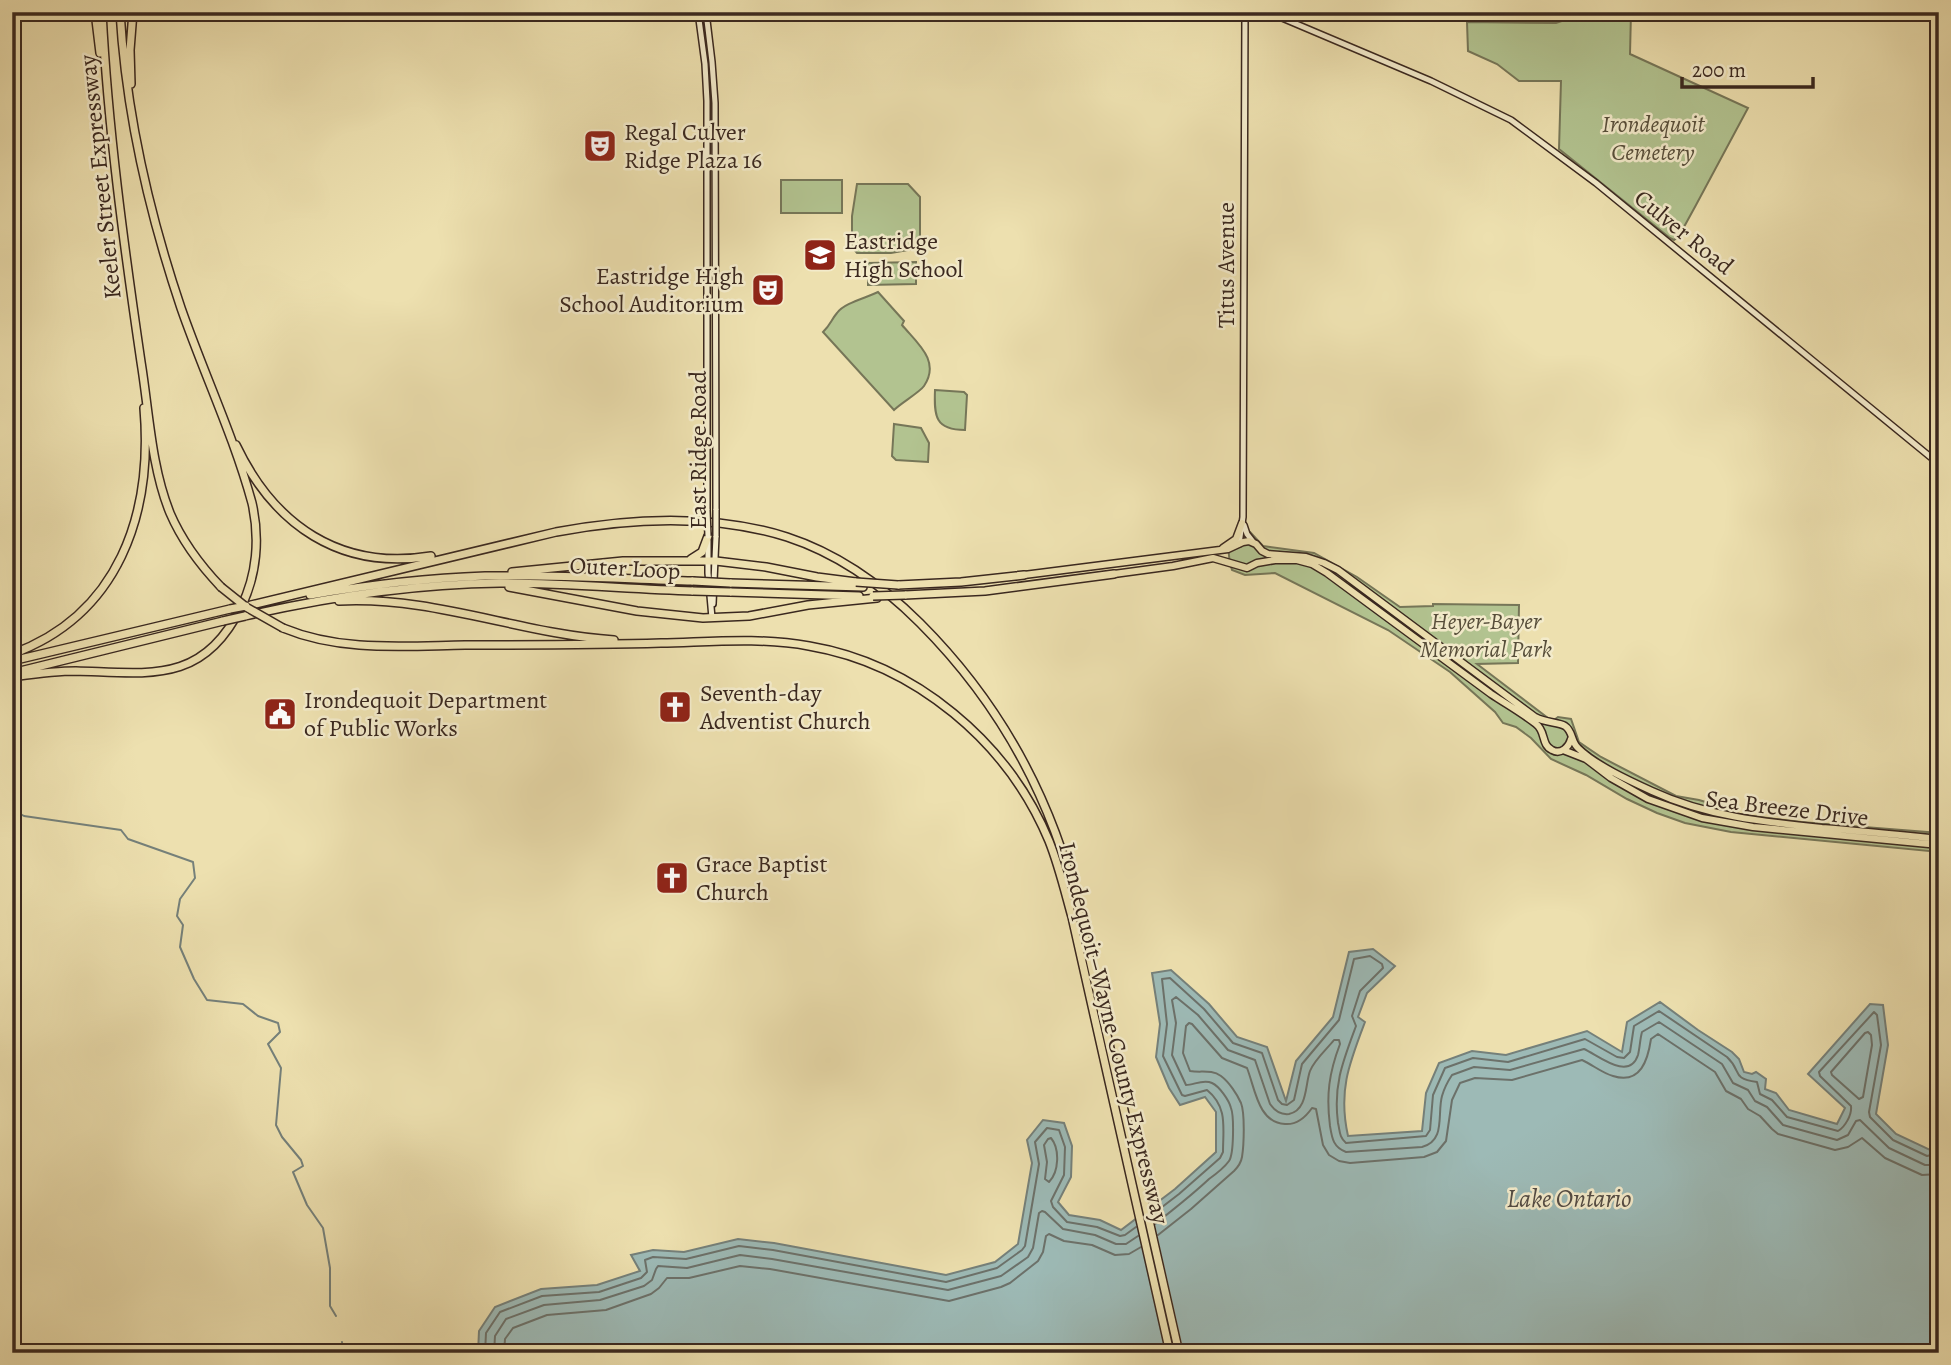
<svg xmlns="http://www.w3.org/2000/svg" width="1951" height="1365" font-family="Alegreya,serif">
  <style>
    .green { fill: #b2c390; stroke: #767658; stroke-width: 2 }
    .water { fill: #9dbab6; stroke: #75807a; stroke-width: 2 }
    .pier { fill: #ede0af }
    .lines { fill: none; stroke-linecap: round; stroke-linejoin: round }
    .shore { stroke: #6c716a; stroke-width: 2 }
    .stream { stroke: #75807a; stroke-width: 2 }
    .secondary-casing { stroke: #3a281f; stroke-width: 8 }
    .primary-casing { stroke: #3a281f; stroke-width: 9 }
    .motorway-casing { stroke: #3a281f; stroke-width: 10 }
    .secondary { stroke: #f3ebcb; stroke-width: 5 }
    .primary { stroke: #ede0af; stroke-width: 6 }
    .motorway { stroke: #ede0af; stroke-width: 7 }
    .secondary-bridge-casing { stroke: #3a281f; stroke-width: 8; stroke-linecap: butt }
    .motorway-bridge-casing { stroke: #3a281f; stroke-width: 10; stroke-linecap: butt }
    .secondary-bridge { stroke: #f3ebcb; stroke-width: 5 }
    .motorway-bridge { stroke: #ede0af; stroke-width: 7 }
    .labels { text-anchor: middle; dominant-baseline: central; stroke-width: 5; stroke-linejoin: round; paint-order: stroke }
    .park-label { font-size: 24px; font-style: italic; fill: #584f3b; stroke: #f3ebcb }
    .poi-label { font-size: 24px; fill: #3a281f; stroke: #f3ebcb; text-anchor: start }
    .street-label { font-size: 24px; fill: #3a281f; stroke: #f3ebcb }
    .water-label { font-size: 26px; font-style: italic; fill: #534c45; stroke: #f3ebcb }
  </style>
  <rect width="100%" height="100%" fill="#ede0af"/>
  <filter id="stains"><feTurbulence type="fractalNoise" baseFrequency=".00286" numOctaves="4"/><feColorMatrix values="0 0 0 0 .2 0 0 0 0 .09 0 0 0 0 .02 0 0 0 .5 -.17"/></filter>
  <radialGradient id="worn" r=".72"><stop offset=".6" stop-color="#630" stop-opacity="0"/><stop offset="1" stop-color="#630" stop-opacity=".3"/></radialGradient>
  <path class="green" d="M1588,12H1631L1630,54L1748,108L1696,205L1679,236L1674,240L1670,238L1559,149L1561,81H1519L1497,64L1468,51L1467,22L1556,23Z
    M781,180H842V213H781Z
    M857,184H908L920,197V248L891,253H857L852,247V216Z
    M916,262V284L868,285V263Z
    M878,292L904,321L902,325C917,343 941,361 924,386C920,392 901,403 894,410L823,332C831,324 831,320 837,313C844,303 866,298 878,292Z
    M935,390L964,392L967,395L965,430C935,430 934,416 935,390Z
    M894,424L921,428L929,443L928,462L896,460L892,456Z
    M1250,532L1263,546L1314,553L1357,577L1400,607L1433,606V604L1519,605L1518,663L1477,664L1548,718L1554,720L1558,717L1571,719L1579,742L1601,757L1676,796L1699,800L1729,809L1736,814L1801,822L1939,833V852L1731,832L1685,823L1657,813L1627,799L1586,775L1551,759L1531,738L1516,727L1503,723L1495,712L1450,672L1388,630L1275,573L1245,575L1232,570C1228,560 1226,541 1238,535C1242,533 1246,533 1250,532Z"/>
  <path class="water" d="M1373,949L1395,966L1367,993L1358,1017L1365,1022C1349,1064 1338,1091 1348,1136L1422,1131L1426,1093L1439,1063L1472,1051L1506,1055L1587,1031L1622,1052L1627,1022L1660,1002L1698,1030L1732,1052L1739,1059L1744,1072L1752,1074L1756,1072L1766,1079L1765,1089L1776,1093L1789,1110L1837,1124L1845,1108L1808,1074L1870,1004L1883,1005L1888,1045L1876,1114L1896,1134L1930,1150L1939,1145V1353H478L479,1331L495,1307L541,1289L597,1285L640,1271L631,1255L653,1250L684,1252L738,1239L774,1243L946,1275L995,1262L1018,1244L1032,1163L1027,1140L1043,1120L1064,1123L1072,1146L1071,1177L1058,1202L1069,1215L1100,1220L1121,1230L1175,1189L1216,1152V1112L1205,1097L1180,1105L1169,1088L1156,1057L1160,1024L1152,973L1171,970L1209,1004L1237,1037L1267,1047L1286,1101L1296,1061L1333,1017L1349,952Z"/>
  <path class="pier" d="M1150,1203L1184,1353H1166L1135,1215Z"/>
  <g class="lines">
    <path class="shore" d="M1868,1032L1871,1035L1872,1045L1863,1097L1859,1099L1832,1075L1831,1072L1865,1033Z
      M1051,1138C1060,1149 1059,1172 1049,1182L1045,1179L1047,1162L1044,1145L1048,1139Z
      M1153,1214L1179,1194L1220,1158L1223,1152C1223,1128 1228,1107 1207,1090L1185,1096L1182,1095L1163,1056L1167,1024L1162,979L1170,978L1204,1009L1233,1043L1262,1053L1278,1100L1282,1104L1287,1105L1294,1100L1302,1064L1339,1020L1354,959L1370,956L1382,964L1383,968L1360,991L1352,1016L1356,1026C1343,1061 1333,1085 1338,1123C1340,1131 1339,1137 1346,1143L1426,1136L1430,1130L1433,1095L1445,1068L1473,1058L1508,1062L1585,1039L1617,1057L1624,1058L1630,1052L1634,1026L1659,1011L1727,1057C1743,1072 1730,1078 1757,1082L1760,1094L1772,1100L1787,1117L1838,1131C1845,1127 1852,1115 1851,1106L1820,1076L1819,1072L1874,1012L1877,1015L1881,1045L1869,1112L1870,1117L1893,1140L1927,1156L1939,1153
      M1155,1224C1174,1209 1192,1195 1209,1179C1216,1174 1224,1168 1229,1161C1234,1154 1234,1116 1231,1108C1229,1100 1219,1086 1212,1083C1203,1079 1194,1085 1186,1085L1172,1055L1176,1023L1172,1000L1176,997L1198,1015L1228,1050L1255,1060L1270,1104C1275,1111 1281,1115 1289,1114C1308,1110 1305,1084 1310,1071C1314,1060 1327,1049 1334,1040H1339L1340,1044C1329,1073 1326,1095 1330,1126C1332,1138 1333,1147 1346,1152L1422,1147C1446,1141 1437,1114 1442,1096C1444,1089 1448,1081 1452,1075L1474,1067L1510,1070L1584,1049C1598,1055 1629,1082 1638,1055C1640,1047 1640,1039 1642,1032L1659,1022L1722,1064L1733,1083L1748,1090L1755,1101L1767,1107L1783,1125L1837,1140L1848,1135L1856,1121L1860,1120L1889,1148L1925,1165H1932L1939,1163
      M1158,1235L1191,1209L1234,1171C1238,1167 1241,1163 1242,1157C1244,1145 1245,1113 1241,1103C1237,1094 1229,1082 1221,1076C1211,1069 1201,1073 1190,1071L1183,1053L1186,1026L1189,1023L1192,1024L1222,1058L1247,1068C1255,1088 1258,1123 1285,1124C1297,1125 1305,1118 1312,1108L1316,1109L1323,1145L1329,1155L1339,1161L1350,1163L1424,1157L1437,1152L1446,1141L1452,1100L1460,1083L1475,1078L1512,1080L1582,1060C1593,1065 1602,1073 1613,1076C1641,1085 1648,1059 1651,1039L1658,1034L1715,1072L1726,1091L1741,1099L1748,1109L1760,1116L1772,1129L1778,1134L1835,1150L1848,1147L1862,1138L1885,1158L1922,1175L1939,1174
      M485,1353L486,1333L500,1312L542,1296L599,1292L641,1278L647,1272L645,1260L653,1257L686,1259L739,1246L773,1250L946,1282L997,1268L1022,1250L1025,1246L1039,1164L1035,1142L1047,1128L1059,1130L1065,1147L1064,1175L1051,1201L1053,1207L1067,1222L1097,1227L1120,1236L1125,1235L1136,1227
      M494,1353L495,1336L506,1319L544,1305L600,1300L644,1286L652,1280L656,1269L658,1266L687,1268L740,1255L772,1259L948,1290L1001,1276L1028,1257L1033,1248L1039,1213L1042,1211L1045,1212L1063,1229L1095,1235L1116,1244H1126L1138,1236
      M504,1353L505,1339L513,1328L547,1315L606,1310L651,1294L659,1288L667,1278H689L740,1266L770,1269L949,1301L1001,1287L1010,1283L1038,1261L1043,1252L1046,1236L1049,1234L1064,1241L1092,1245L1115,1255L1129,1254L1141,1247"/>
    <path class="stream" d="M12,809L24,816L121,830L128,839L193,862L195,878L180,899L177,916L183,925L180,947L194,979L207,1000L243,1004L258,1016L278,1023L280,1032L268,1044L281,1068L276,1125L282,1137L301,1160L303,1166L293,1172L307,1205L323,1228L330,1268V1306L336,1316
      M342,1342L343,1353"/>
    <defs>
      <path id="secondary" d="M698,12L705,64L707,101V510
        M706,12L712,62L715,103L716,510
        M1268,12L1431,81L1511,120L1596,183L1939,464
        M1244,525L1247,534L1254,543
        M708,541V573L712,618
        M1239,544L1243,517L1245,12
        M713,604L716,536"/>
      <path id="primary" d="M1223,548L1236,539L1242,523
        M1114,574L1173,566L1213,558L1247,568L1257,563L1275,560H1297L1312,564L1327,573C1382,613 1436,654 1491,694C1506,704 1522,713 1536,724C1546,731 1541,745 1552,750C1561,755 1569,747 1571,739
        M1024,575L1228,549L1243,542L1249,541L1256,544L1262,551L1268,554L1306,557L1324,563L1338,570L1535,717C1546,723 1558,722 1565,726C1573,731 1571,742 1578,748C1595,765 1630,781 1652,791C1706,816 1763,822 1822,828C1861,831 1900,835 1939,839
        M1563,750L1586,759L1611,778L1648,799L1702,818L1753,827L1939,845"/>
      <path id="motorway" d="M95,12L100,53
        M102,12C108,129 124,246 141,362C149,411 151,466 170,513C182,541 200,565 221,587
        M131,84L130,50L133,12
        M236,445C274,525 340,571 431,556
        M691,559L702,552L708,536
        M512,572L623,561H716L766,567L817,577L856,582
        M730,583L863,587
        M898,585L961,582L1024,575
        M509,587L637,611L703,618L749,616L808,605L877,598
        M730,592L859,596
        M310,595C368,585 426,578 485,576C554,574 624,579 693,581
        M905,595L985,591L1114,574
        M339,601C435,596 520,634 614,640
        M251,605L556,532C630,518 714,514 787,537C839,554 882,585 920,623C999,702 1052,799 1078,907L1179,1353
        M245,616C328,597 414,584 500,583C564,583 628,589 693,591
        M283,628C341,652 403,646 465,645C530,645 596,645 661,643C710,642 760,637 809,646C915,664 1008,742 1049,841C1059,866 1065,892 1072,917L1170,1353
        M12,654C119,615 153,514 144,408
        M12,661L230,609
        M16,672L223,621
        M12,677C34,674 54,671 76,671C148,673 203,685 241,607C257,575 260,538 252,503C234,437 204,374 181,308C149,213 126,113 120,12"/>
    </defs>
    <use href="#secondary" class="secondary-casing"/>
    <use href="#primary" class="primary-casing"/>
    <use href="#motorway" class="motorway-casing"/>
    <use href="#secondary" class="secondary"/>
    <use href="#primary" class="primary"/>
    <use href="#motorway" class="motorway"/>
    <defs>
      <path id="secondary-bridge" d="M707,510L708,536
        M716,536V510"/>
      <path id="motorway-bridge" d="M693,581L730,583
        M856,582L898,585
        M221,587L246,607L283,628
        M693,591L730,592
        M873,596L905,595
        M230,609L246,606
        M223,621L245,616"/>
    </defs>
    <use href="#secondary-bridge" class="secondary-bridge-casing"/>
    <use href="#motorway-bridge" class="motorway-bridge-casing"/>
    <use href="#secondary-bridge" class="secondary-bridge"/>
    <use href="#motorway-bridge" class="motorway-bridge"/>
  </g>
  <defs>
    <symbol id="theatre-square" viewBox="-11 -11 22 22"><rect x="-9" y="-9" width="18" height="18" rx="4" fill="#8f2418" stroke="#f3ebcb"/><path d="M-5-5.5Q0-4 5-5.5V0Q5 5 0 6Q-5 5-5 0ZM-3.3-2.5H-1v1.5H-3.3ZM1-2.5H3.3v1.5H1ZM-2.8 1Q0 5.5 2.8 1Z" fill="#fff"/></symbol>
    <symbol id="school-square" viewBox="-11 -11 22 22"><rect x="-9" y="-9" width="18" height="18" rx="4" fill="#8f2418" stroke="#f3ebcb"/><path d="M0-5L7-2L0 1L-7-2ZM-4 1L0 2.5L4 1V4Q0 6-4 4Z" fill="#fff"/></symbol>
    <symbol id="church-square" viewBox="-11 -11 22 22"><rect x="-9" y="-9" width="18" height="18" rx="4" fill="#8f2418" stroke="#f3ebcb"/><path d="M-1.2-6h2.4v3.5h3.3v2.4h-3.3V6h-2.4V-.1h-3.3v-2.4h3.3Z" fill="#fff"/></symbol>
    <symbol id="civic-square" viewBox="-11 -11 22 22"><rect x="-9" y="-9" width="18" height="18" rx="4" fill="#8f2418" stroke="#f3ebcb"/><path d="M-.6-6.5H3V-4.5H.6V-3L4-1V1h2V6H-6V1h2V-1L-.6-3ZM-1.2 2.5V6h2.4V2.5Z" fill="#fff"/></symbol>
  </defs>
  <g fill-rule="evenodd">
    <use href="#theatre-square" x="581" y="127" width="38" height="38"/>
    <use href="#school-square" x="801" y="236" width="38" height="38"/>
    <use href="#theatre-square" x="749" y="271" width="38" height="38"/>
    <use href="#church-square" x="656" y="688" width="38" height="38"/>
    <use href="#civic-square" x="261" y="695" width="38" height="38"/>
    <use href="#church-square" x="653" y="859" width="38" height="38"/>
  </g>
  <g class="labels">
    <g class="park-label">
      <text x="1653" y="124">Irondequoit<tspan x="1653" dy="28">Cemetery</tspan></text>
      <text x="1486" y="621">Heyer-Bayer<tspan x="1486" dy="28">Memorial Park</tspan></text>
    </g>
    <g class="poi-label">
      <text x="624" y="132">Regal Culver<tspan x="624" dy="28">Ridge Plaza 16</tspan></text>
      <text x="844" y="241">Eastridge<tspan x="844" dy="28">High School</tspan></text>
      <text x="744" y="276" text-anchor="end">Eastridge High<tspan x="744" dy="28">School Auditorium</tspan></text>
      <text x="700" y="693">Seventh-day<tspan x="700" dy="28">Adventist Church</tspan></text>
      <text x="304" y="700">Irondequoit Department<tspan x="304" dy="28">of Public Works</tspan></text>
      <text x="696" y="864">Grace Baptist<tspan x="696" dy="28">Church</tspan></text>
    </g>
    <g class="street-label">
      <text transform="translate(100 177) rotate(-96)">Keeler Street Expressway</text>
      <text transform="translate(1684 232) rotate(39)">Culver Road</text>
      <text transform="translate(1226 265) rotate(-90)">Titus Avenue</text>
      <text transform="translate(698 450) rotate(-90)">East Ridge Road</text>
      <text transform="translate(625 568) rotate(3)">Outer Loop</text>
      <text transform="translate(1787 808) rotate(7)">Sea Breeze Drive</text>
      <text transform="translate(1114 1033) rotate(76)">Irondequoit–Wayne County Expressway</text>
    </g>
    <g class="water-label">
      <text x="1569" y="1198">Lake Ontario</text>
    </g>
  </g>
  <rect width="1951" height="1365" fill="none" stroke="#ede0af" stroke-width="42"/>
  <rect x="14" y="14" width="1923" height="1337" fill="none" stroke="#3a281f" stroke-width="3.5"/>
  <rect x="21" y="21" width="1909" height="1323" fill="none" stroke="#3a281f" stroke-width="2"/>
  <path d="M1682 77v10h131v-10" fill="none" stroke="#3a281f" stroke-width="3.5"/>
  <text x="1692" y="77" font-size="21" fill="#3a281f" stroke="#f3ebcb" stroke-width="5" paint-order="stroke">200 m</text>
  <rect width="100%" height="100%" filter="url(#stains)"/>
  <rect width="100%" height="100%" fill="url(#worn)"/>
</svg>
